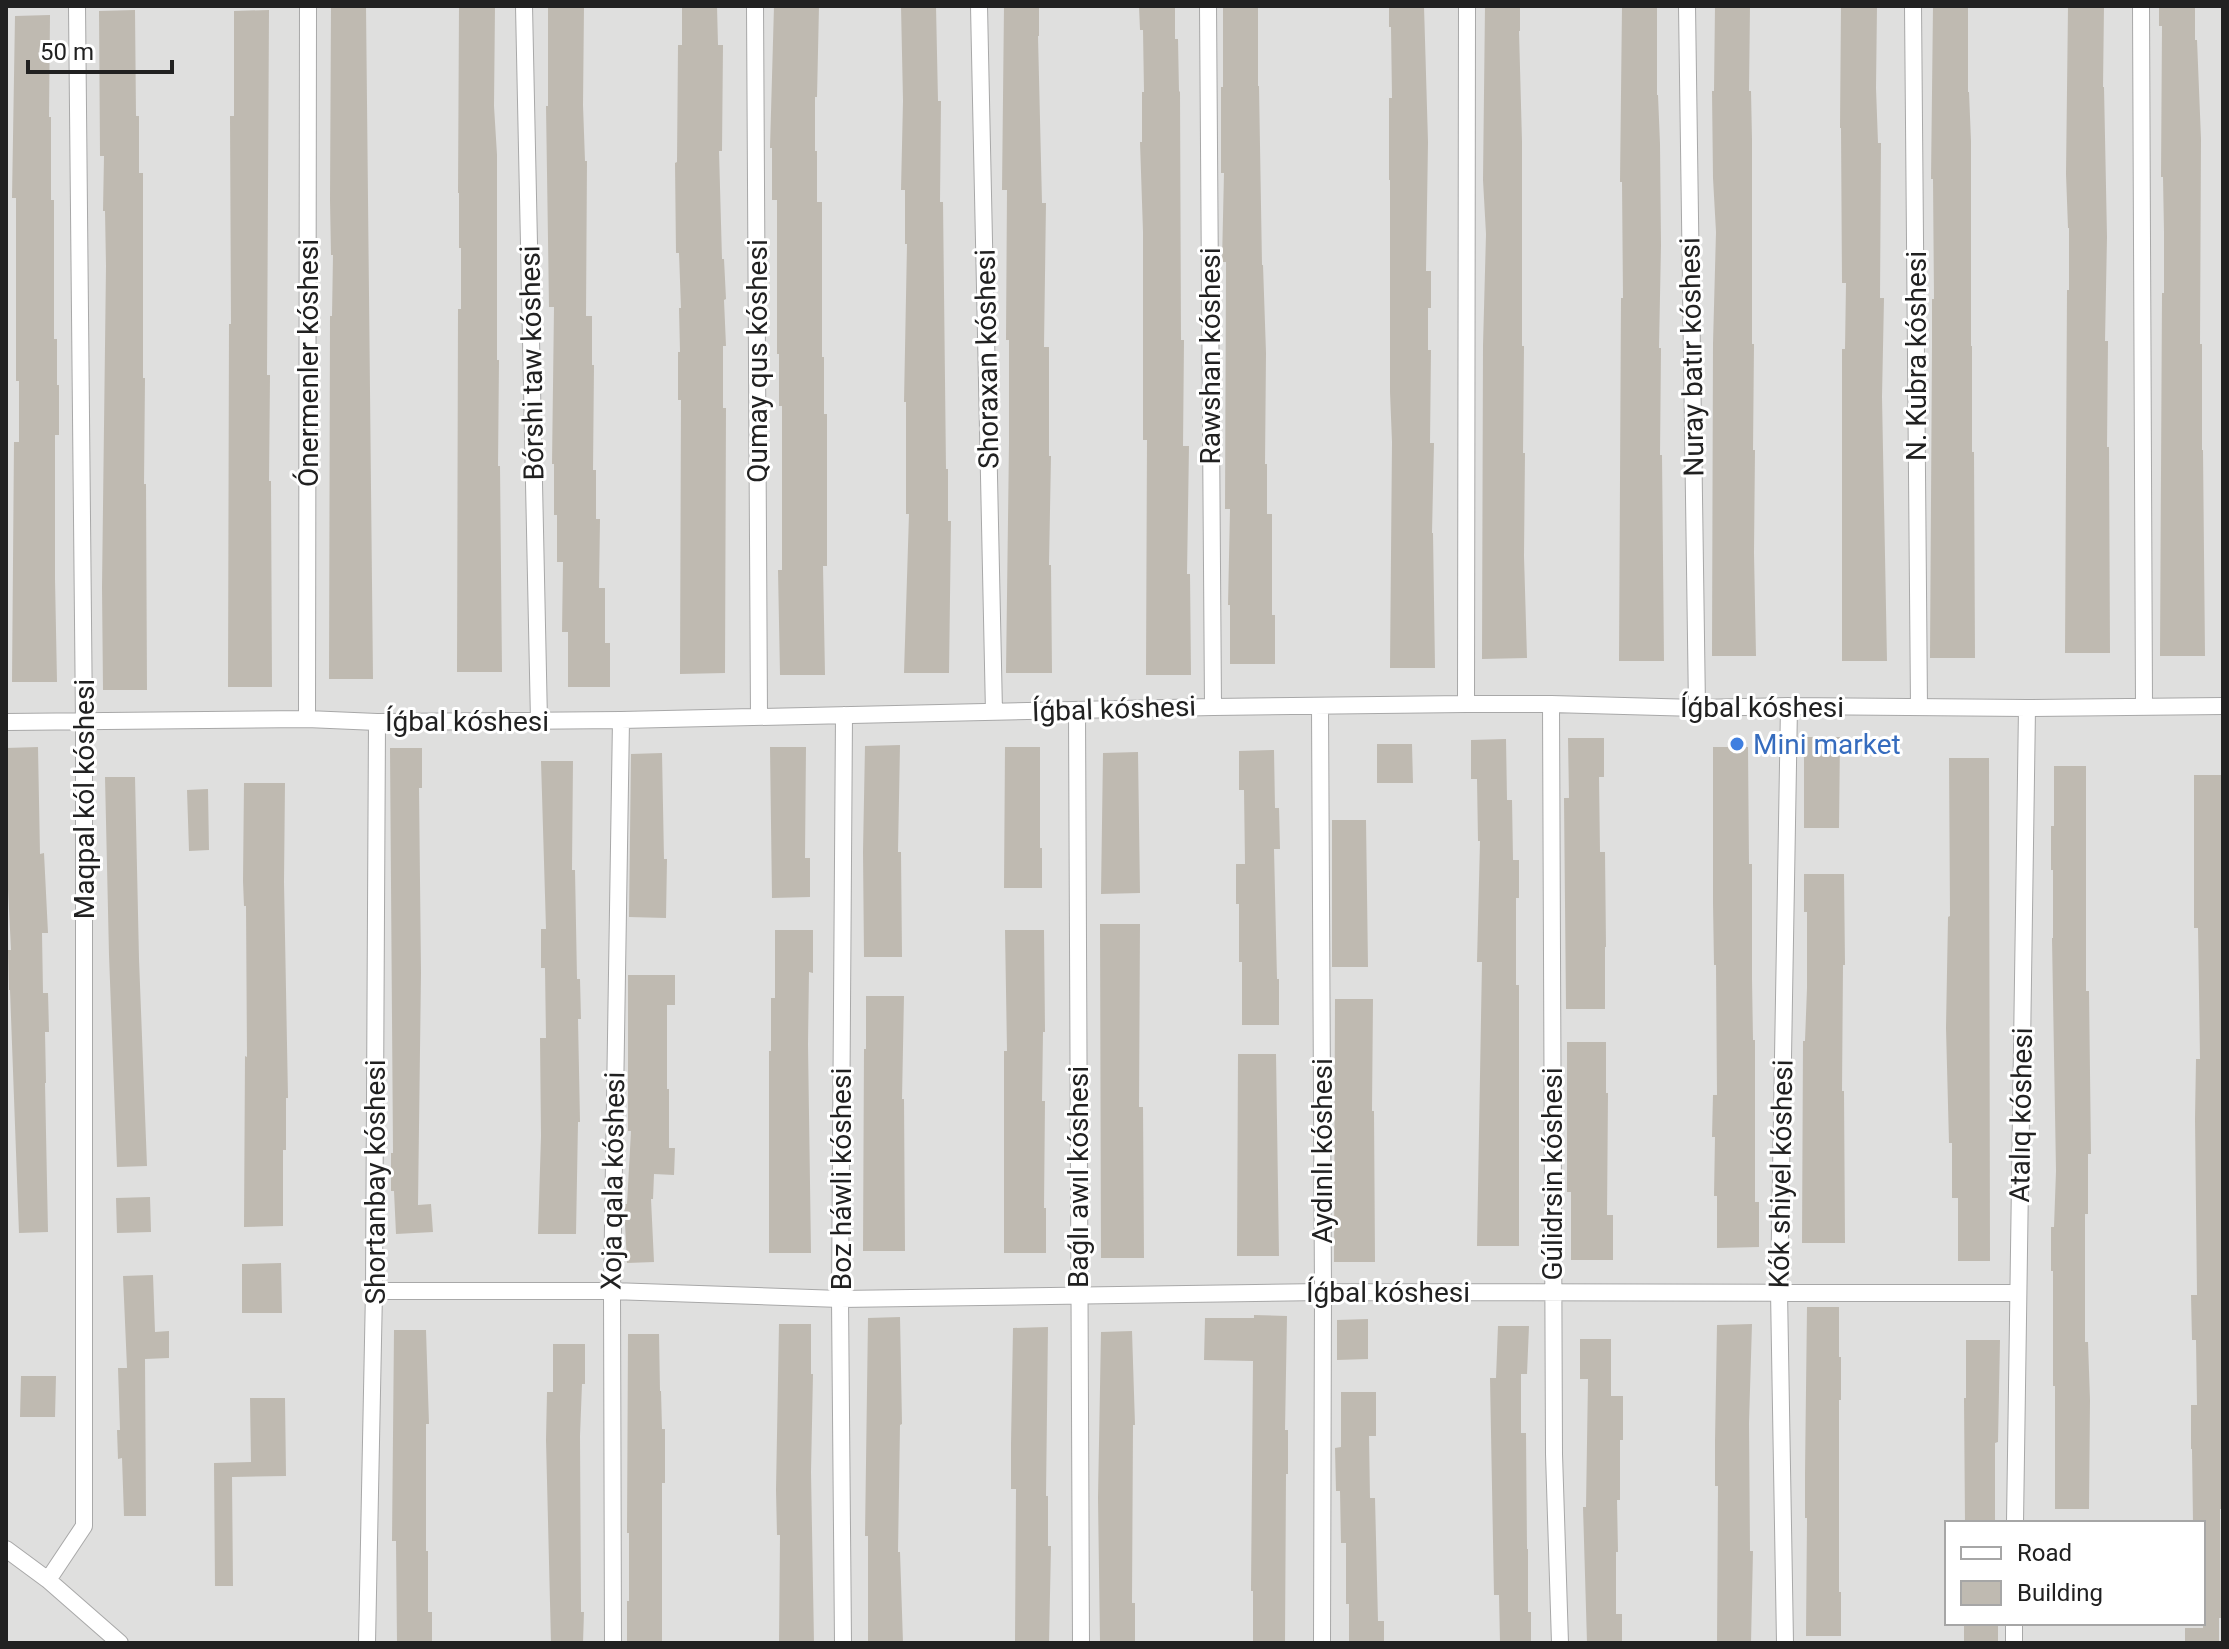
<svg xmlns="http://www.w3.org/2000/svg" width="2229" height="1649" font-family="Roboto,sans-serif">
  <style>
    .residential { fill: #dfdfde; fill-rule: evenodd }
    .building { fill: #bfbab1 }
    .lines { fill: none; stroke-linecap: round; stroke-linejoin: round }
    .street-casing { stroke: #a8a8a8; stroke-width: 18 }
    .street { stroke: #fff; stroke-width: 16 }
    .shop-dot { fill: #3f7fe0; stroke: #fff; stroke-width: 3 }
    .labels { text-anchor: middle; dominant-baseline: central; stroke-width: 6; stroke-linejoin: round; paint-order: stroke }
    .street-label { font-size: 28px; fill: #212121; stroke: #fff }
    .shop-label { font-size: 28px; fill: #366cbe; stroke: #fff; text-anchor: start }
  </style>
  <rect width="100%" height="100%" fill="#f2f1e8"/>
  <path class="residential" d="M6,6H2223V1643H6ZM1947,1523H2203V1623H1947Z"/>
  <path class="building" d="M331,6H366L373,679H329L330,316H332L333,255H331L330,200Z
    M459,6H495L494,106L497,155V360H499L498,466H500L502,672H457L458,309H461V248H459V193H458Z
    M548,6H584L583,105L585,161H587L586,316H592V365H594L593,470H596V519H600L599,588H605V643H610V687H568V632H562L563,562H557V515H554V464H552L554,307H549L546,106H548Z
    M682,6H717L718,45H723L722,151H719L722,259H724L726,299L724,300L726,346H723V408H726L725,673L680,674L681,400H678V352H680L679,308H681L679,253H676L675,163L677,162L678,45H682Z
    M774,6H819L817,97H815V151H817V202H822V357H824V414H827V566H823L825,675H780L778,570H782V406H779V354H777V200H772V148H770Z
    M901,6H936L938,101H941L940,202H943L946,469H948V521H951L949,673H904L909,514H906V402H904L907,244H905V190H901L903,101Z
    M1004,6H1039V36H1038L1042,203H1046L1044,347H1049V456H1051L1049,565H1051L1052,673H1006L1009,443V340H1006L1007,190H1002Z
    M1139,6H1175V39H1178L1179,92L1180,91L1181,340H1184L1183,446H1189L1187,574H1190L1191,675H1146L1147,440H1143V232L1140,142H1142V92H1144L1143,30H1140Z
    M1223,6H1258V86H1259L1262,265H1263L1266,353L1265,464H1267V514H1272V615H1275V664H1230V605H1228L1230,509H1225L1226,262H1222L1224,173H1221V87H1223Z
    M1389,6H1424L1428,142L1426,271H1431V308H1428V350H1431L1430,443H1434L1432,533H1433L1435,668H1390L1392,442L1390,392V180H1389V98H1392L1391,27H1389Z
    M1485,6H1520V31H1519L1522,142V346H1524L1523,453H1525L1524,556L1527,658L1482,659L1483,346L1486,234L1483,180Z
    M1622,6H1657V95H1658L1660,144L1661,245L1659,348H1661L1660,455H1662L1664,661H1619L1621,298H1623L1622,182H1620Z
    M1715,6H1750L1749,91H1751L1752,140V344H1754L1753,450H1755L1754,553L1756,656H1712L1713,344L1716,232L1713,178L1712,91H1714Z
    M1841,6H1877L1876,88L1878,143H1881L1880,298H1884L1882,397L1887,661H1842V349H1845L1846,283H1842L1841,128H1840Z
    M1933,6H1968V92H1969L1971,141V346H1972V452H1974L1975,658H1930L1932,346V299H1934L1933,179H1931Z
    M2068,6H2104L2103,87H2104L2107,237L2105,341H2108L2107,447H2109L2110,653H2065L2067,290H2069V228H2068L2066,174Z
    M2159,6H2195V40H2197L2201,139L2200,344H2202V450H2203L2205,656H2160L2162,293H2164V232L2163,177H2161L2162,26H2159Z
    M135,10L136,116H139V173H143V378H145L144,484H146L147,690H103L102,587L106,266L105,211H103L104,156H100L99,11Z
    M269,10L267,375H270L269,481H271L272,687H228L229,324H231L230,116H234V11Z
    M50,15L49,117H51V200H54V339H57V385H59V435H55V579L57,682H12L14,442H19V381H16V198H12L15,16Z
    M1804,737H1840L1839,828H1804Z
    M1568,738H1604V777H1599L1600,852H1605L1606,947H1605V1009H1566L1564,798H1569Z
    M1506,739L1507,800H1512L1513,860H1519V898H1516V985H1519V1246H1477L1482,962H1477L1480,841H1478L1477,779H1471V740Z
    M1377,744H1412L1413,783H1377Z
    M900,745L898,852H901L902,957H864L863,852L865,746Z
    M38,747L40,854L44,853L48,933H42L43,993H48L49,1032H45L46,1083H45L48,1232L19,1233L10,990H9L8,950H11L6,849V748Z
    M770,747H806L805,858H810V897L772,898Z
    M1005,747H1040V848H1042V888H1004Z
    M1713,747H1748L1749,864H1752V979L1753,1040H1755V1202H1759V1247L1717,1248V1196H1714L1715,1137H1712L1713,1095H1717L1716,965H1714L1713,903Z
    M390,748H422V788H419L421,973L418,1205L431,1204L433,1232L396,1234L394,1191H391V1153H393Z
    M1274,750L1275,808H1279L1280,849H1274L1277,979H1279V1025H1242V962H1239V904H1236V864H1245L1244,790H1239V751Z
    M1138,752L1140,893L1101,894L1103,753Z
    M662,753L664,859H667L666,918L629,917L631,754Z
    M1949,758H1989L1990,1261H1958V1198H1952V1143H1949L1946,1028L1948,917L1950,916Z
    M541,761H573L572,870H575L577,979H580L581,1019H578L580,1122H578L576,1234H538L541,1136L540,1038H546L545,968H541V929H546Z
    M2054,766H2086V991H2089L2091,1154H2088V1214H2085V1342H2088L2090,1400L2089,1509H2055V1386H2053V1271H2051V1227H2054L2056,1171L2052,938H2053V870H2051V826H2054Z
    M2194,775H2223V1509H2220L2221,1618H2219V1643H2185V1628H2203V1523H2193L2192,1449H2191V1405H2197L2196,1340H2192L2191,1295H2197L2195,1119L2196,1059H2200L2198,928H2194Z
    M105,777H135L139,959L147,1166L117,1167L109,955Z
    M244,783H285L284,882L288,1098H286V1150H283V1226L244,1227L245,1056L247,1057L246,906H244L243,881Z
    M208,789L209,850L189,851L187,790Z
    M1332,820H1366L1368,967H1332Z
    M1804,874H1844L1845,965H1843L1842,1091H1844L1845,1243H1802L1803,1041H1805L1807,988V912H1804Z
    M1100,924H1140L1139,1107H1143L1144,1258H1101Z
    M775,930H813V973L809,972L808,1044L811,1253H769V1051H771V998H775Z
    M1005,930H1044L1045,1032H1043L1042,1101H1045L1044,1208H1046V1253H1004V1051H1007Z
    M628,975H675V1005H667V1089H669V1148H675L674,1175L654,1174L653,1199H651L654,1262L627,1263L624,1204H627L631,1131H628Z
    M866,996H904L902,1099H904L905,1251H863L864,1049H866Z
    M1335,999H1373L1372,1111H1374L1375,1262H1334Z
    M1567,1042H1606V1093H1608L1607,1215H1613V1260H1571V1192H1567Z
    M1238,1054H1276L1279,1256H1237Z
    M150,1197L151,1232L117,1233L116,1198Z
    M281,1263L282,1313H242V1264Z
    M153,1275L155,1332L169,1331V1358L145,1359L146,1516H124L122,1458L118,1459L117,1430H120L118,1368H127L123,1276Z
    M1807,1307H1839V1357H1841V1400H1839V1592H1841V1636H1806L1807,1518H1805V1473Z
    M1254,1315L1287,1316L1285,1430H1288V1474H1286L1285,1643H1253V1591H1251L1253,1361L1204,1360L1205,1318H1254Z
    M900,1317L902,1424L900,1425L898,1552H900L903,1643H868V1536H865L868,1318Z
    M1368,1319V1359L1337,1360V1320Z
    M779,1324H811V1374H813L811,1472L814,1643H779L780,1535H777L776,1490Z
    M1752,1324L1749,1423L1750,1551H1753L1751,1643H1717L1718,1486H1715V1441L1717,1325Z
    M1498,1326H1529L1527,1374H1521V1433H1526L1527,1549H1528V1612H1531V1643H1500L1499,1595H1494L1490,1378H1496Z
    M1048,1327L1046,1496H1048V1546H1051L1049,1643H1015L1016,1489H1011V1444L1013,1328Z
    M394,1330H426L429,1424H426V1551H428V1612H432V1643H397L396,1541H392Z
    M1132,1331L1135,1425H1133L1132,1603H1135V1643H1100L1098,1498L1101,1332Z
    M628,1334H659L660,1391H661L662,1429H665V1483H662V1643H627V1601H629V1533H627Z
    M1580,1339H1611V1396H1623V1440H1620V1500H1617L1618,1552H1616V1614H1622V1643H1587L1583,1507H1586L1588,1379H1580Z
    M1966,1340H2000L1998,1442L1995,1443V1523H1965L1964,1398H1966Z
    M553,1344H585V1384H582L580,1436L581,1612H584L583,1643H551L546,1440L547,1392H553Z
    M21,1376H56L55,1417H20Z
    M1341,1392H1376V1436H1369L1370,1498H1375L1378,1621H1384V1643H1349V1604H1346V1543H1341L1340,1491H1336L1335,1448L1341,1447Z
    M250,1398H285L286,1476L232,1477L233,1586H215L214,1463L251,1462Z
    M1964,1623H1998V1643H1964Z"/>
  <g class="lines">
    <defs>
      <path id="street" d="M524,6L539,721
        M755,6L759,717
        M979,6L994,712
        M1208,6L1213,707
        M1687,6L1697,708
        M1913,6L1919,707
        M2141,6L2144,706
        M1466,704L1467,6
        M1551,704L1554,1454L1560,1643
        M1320,706L1323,1292L1322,1643
        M1077,711L1081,1643
        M307,719L308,6
        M6,722L307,719L377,722L621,720L1213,707L1466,704H1551L1697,708L1789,706L2027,708L2223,706
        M374,1291H612L840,1299L1323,1292L2018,1293
        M2015,1523L2027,708
        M6,1549L48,1580L120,1643
        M48,1580L84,1526V723L77,6
        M367,1643L374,1291L377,722
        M613,1643L612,1291L621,720
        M843,1643L840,1299L844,715
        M1785,1643L1779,1291L1789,706
        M2014,1643V1623"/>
    </defs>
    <use href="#street" class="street-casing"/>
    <use href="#street" class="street"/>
  </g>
  <circle class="shop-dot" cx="1737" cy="744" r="8"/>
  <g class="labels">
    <g class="street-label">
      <text transform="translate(1210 356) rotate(-90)">Rawshan kóshesi</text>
      <text transform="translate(1916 356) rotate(-90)">N. Kubra kóshesi</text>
      <text transform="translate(1692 357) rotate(-91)">Nuray batır kóshesi</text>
      <text transform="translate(987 359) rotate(-91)">Shoraxan kóshesi</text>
      <text transform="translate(757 361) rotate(-90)">Qumay qus kóshesi</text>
      <text transform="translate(308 363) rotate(-90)">Ónermenler kóshesi</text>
      <text transform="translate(532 363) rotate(-91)">Bórshi taw kóshesi</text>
      <text x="1762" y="707">Íǵbal kóshesi</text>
      <text transform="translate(1114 709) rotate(-2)">Íǵbal kóshesi</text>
      <text x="467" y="721">Íǵbal kóshesi</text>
      <text transform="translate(84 799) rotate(-90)">Maqpal kól kóshesi</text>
      <text transform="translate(2021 1115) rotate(-89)">Atalıq kóshesi</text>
      <text transform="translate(1322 1151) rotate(-90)">Aydınlı kóshesi</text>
      <text transform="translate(1552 1174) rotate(-90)">Gúlidrsin kóshesi</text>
      <text transform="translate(1781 1174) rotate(-89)">Kók shiyel kóshesi</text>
      <text transform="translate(1078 1177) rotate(-90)">Baǵlı awıl kóshesi</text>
      <text transform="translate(841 1179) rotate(-90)">Boz háwli kóshesi</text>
      <text transform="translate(613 1181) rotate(-89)">Xoja qala kóshesi</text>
      <text transform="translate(375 1182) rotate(-90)">Shortanbay kóshesi</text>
      <text x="1388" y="1292">Íǵbal kóshesi</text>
    </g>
    <g class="shop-label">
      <text x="1753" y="744">Mini market</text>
    </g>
  </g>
  <rect width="2229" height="1649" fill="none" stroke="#212121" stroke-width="16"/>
  <rect x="1945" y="1521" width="260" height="104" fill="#ffffff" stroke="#a6a6a6" stroke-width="2"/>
  <rect x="1961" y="1547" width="40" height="12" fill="#ffffff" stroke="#a6a6a6" stroke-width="2"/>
  <text x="2017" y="1561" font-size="24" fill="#212121">Road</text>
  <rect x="1961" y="1581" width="40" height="24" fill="#bfbab1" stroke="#a6a6a6" stroke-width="2"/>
  <text x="2017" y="1601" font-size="24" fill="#212121">Building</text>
  <path d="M28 60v12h144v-12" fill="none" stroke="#212121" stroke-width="4"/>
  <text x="40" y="60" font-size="24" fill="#212121" stroke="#ffffff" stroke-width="6" paint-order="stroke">50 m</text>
</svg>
